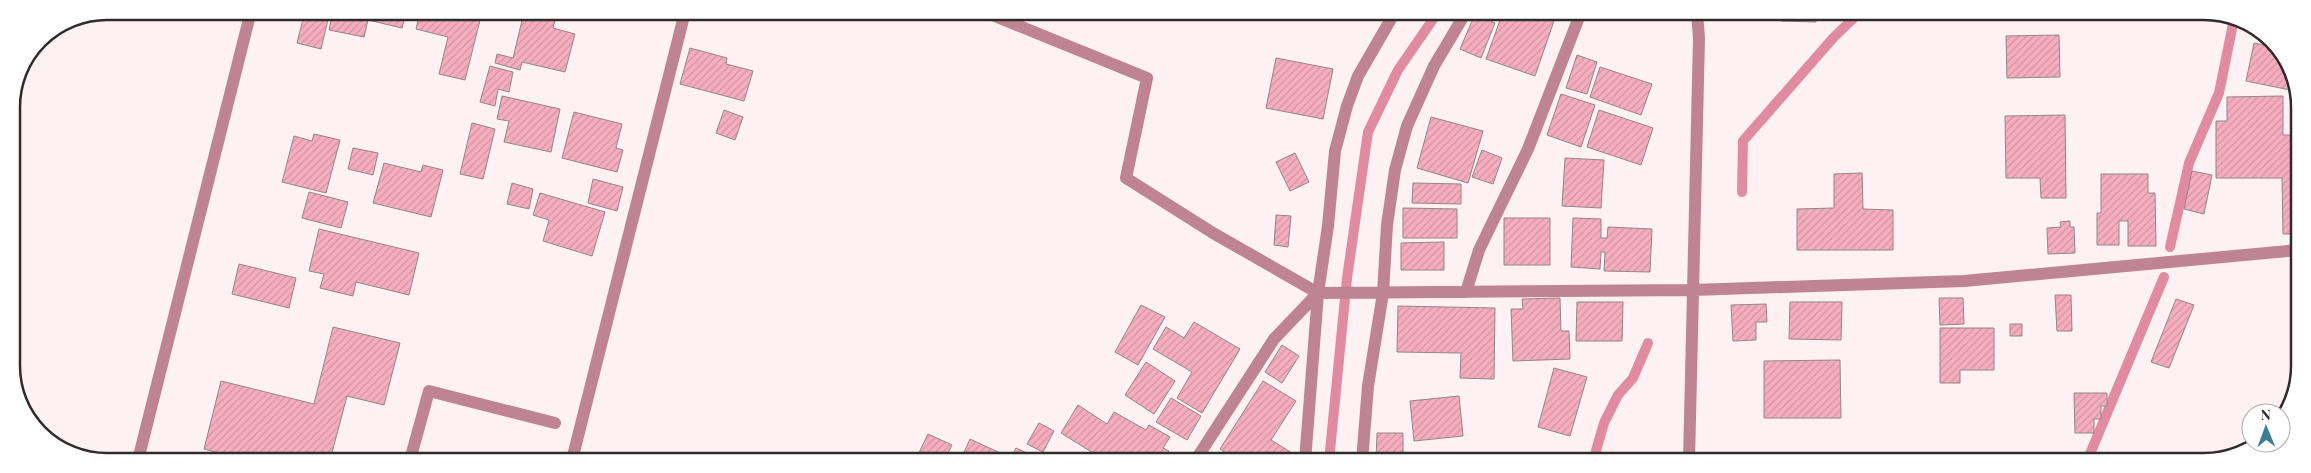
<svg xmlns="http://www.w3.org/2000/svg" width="2311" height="473" font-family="'Playfair Display',serif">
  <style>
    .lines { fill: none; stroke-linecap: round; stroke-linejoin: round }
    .stream { stroke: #e18ba2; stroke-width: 10 }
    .building { fill: url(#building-hatch); stroke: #948689 }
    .minor { stroke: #bf8493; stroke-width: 12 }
    .rim { fill: none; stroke: #302b2c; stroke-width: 2.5 }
  </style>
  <defs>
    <pattern id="building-hatch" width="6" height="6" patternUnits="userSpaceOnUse" patternTransform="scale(1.25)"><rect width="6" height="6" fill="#f5adbf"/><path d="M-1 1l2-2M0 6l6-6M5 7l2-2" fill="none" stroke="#d295a4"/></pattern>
  </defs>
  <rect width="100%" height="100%" fill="#fdf1f3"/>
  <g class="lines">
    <path class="stream" d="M1742,192L1743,141L1834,37L1859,13
      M2170,247L2189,163L2219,93L2234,19
      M1329,461L1347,278L1368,132L1398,70L1438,12
      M1593,461L1604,423L1618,395L1633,378L1648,343
      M2087,461L2164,277"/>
  </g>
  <path class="building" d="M305,11H330L321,49L297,43Z
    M333,11L406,12L402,28L368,20L364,37L329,30Z
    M420,12H482L465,80L439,74L448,37L416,29Z
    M524,12L555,20L553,28L575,34L565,72L522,62L520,70L495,63L497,54L513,58Z
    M632,12H665L663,19Z
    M1503,12H1549L1556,15L1535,76L1486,59Z
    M1782,13H1817L1816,22L1781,21Z
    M1475,14L1495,23L1481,58L1460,49Z
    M2059,35L2060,77L2007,78L2006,36Z
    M2254,43L2277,48L2293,79L2290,90L2246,81Z
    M690,48L727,58L726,64L753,71L744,101L680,84Z
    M1577,55L1597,62L1587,94L1566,88Z
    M1276,58L1333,69L1323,119L1266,108Z
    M490,66L513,72L509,92L498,89L495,106L480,102Z
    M1600,67L1652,84L1641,115L1590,97Z
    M1561,94L1595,105L1581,147L1547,135Z
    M502,96L560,109L551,152L504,142L509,121L497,119Z
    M2283,96V135H2298V234H2283L2282,178H2216V121H2227V97Z
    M724,110L743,117L735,140L716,133Z
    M1599,110L1653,128L1641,165L1587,147Z
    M574,112L622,124L616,148L623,150L617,172L562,158Z
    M2065,115L2066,198H2041L2040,178H2006L2005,116Z
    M1431,117L1483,131L1468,183L1417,168Z
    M472,123L495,129L483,179L460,174Z
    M314,134L340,140L326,193L282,182L294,136L312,141Z
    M353,148L378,153L373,175L348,169Z
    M1482,150L1502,158L1493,184L1472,177Z
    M1295,153L1309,182L1290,191L1276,162Z
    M1565,158L1604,160L1601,208L1562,206Z
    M384,163L421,172L423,165L443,170L431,217L373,203Z
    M2192,171L2212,175L2204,214L2184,209Z
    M1862,173L1863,209L1893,210V250H1797V209L1834,208V174Z
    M2101,174H2148V193H2155L2156,246H2128V221H2119V245H2097V213H2101Z
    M593,179L623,187L617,211L588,203Z
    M512,183L533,189L529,209L507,204Z
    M1413,183L1461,184V204L1412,203Z
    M309,192L348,202L341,228L302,218Z
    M540,193L605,212L592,256L543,241L549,220L533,215Z
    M1403,208L1457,209V238H1403Z
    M1276,215L1291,216L1288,247L1274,245Z
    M1504,218H1550V265H1504Z
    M1573,218L1601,219V238H1607L1608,227L1652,229L1650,272L1604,271L1605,252H1601L1600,269L1571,267Z
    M2070,221V227H2074L2075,253L2048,254L2047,228L2061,227L2060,222Z
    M319,229L419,253L409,295L356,282L353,296L320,288L324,274L309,271Z
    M1444,242V270H1401V243Z
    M239,264L296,278L289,308L232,294Z
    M2055,295H2071L2072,331H2057Z
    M1560,298L1561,331H1569L1570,359L1513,361L1511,309H1523L1522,299Z
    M1939,298H1963L1964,324L1940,325Z
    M2176,299L2194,305L2169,368L2151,362Z
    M1577,302H1623L1622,341H1576Z
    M1790,302H1842L1841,340L1789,339Z
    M1766,304L1767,322H1756V340L1733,341L1731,305Z
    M1141,305L1165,317L1138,365L1115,352Z
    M1398,306L1495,308L1494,379L1460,378L1461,353L1397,352Z
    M1194,322L1240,349L1202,413L1177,398L1192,372L1153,349L1166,327L1184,338Z
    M2010,324H2022V336H2010Z
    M333,327L400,343L384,405L347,396L330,460H246L204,449L221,381L314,404Z
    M1940,328H1994V370H1960V383H1940Z
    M1282,345L1299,356L1282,383L1265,372Z
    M1840,360L1841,418H1764V361Z
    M1146,362L1175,381L1154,414L1125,395Z
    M1554,368L1587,377L1570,436L1538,427Z
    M1263,381L1296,401L1271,440L1292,453L1287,461H1238L1220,449Z
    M2074,393H2107V406H2101V419H2094V433H2075Z
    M1459,396L1463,436L1414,441L1410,401Z
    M1171,398L1201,416L1187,440L1156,422Z
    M1078,405L1107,424L1114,412L1146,430L1149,425L1170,437L1163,448L1169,451L1163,461H1106L1061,433Z
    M1039,423L1054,431L1043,452L1027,444Z
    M1377,433H1403V461H1376Z
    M928,434L952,445L944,461H915Z
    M970,439L1011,458L1016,448L1038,458L1037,461H960Z"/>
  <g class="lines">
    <path class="minor" d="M985,12L1147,78L1126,178L1213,233L1318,293L1693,290L1964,281L2298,250
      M1466,292L1479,250L1528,149L1581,12
      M138,460L251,11
      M410,460L429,391L555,423
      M572,460L685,12
      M1195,461L1274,339L1318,293
      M1305,461L1318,293L1328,226L1335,151L1347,106L1358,76L1395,12
      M1362,461L1368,386L1383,293L1387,225L1395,170L1407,126L1434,66L1466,12
      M1689,461L1699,38L1697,13"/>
  </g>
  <path d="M0 0H2311V473H0ZM107 20H2204A87 87 0 0 1 2291 107V366A87 87 0 0 1 2204 453H107A87 87 0 0 1 20 366V107A87 87 0 0 1 107 20Z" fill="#fff" fill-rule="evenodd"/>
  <path class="rim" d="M107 20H2204A87 87 0 0 1 2291 107V366A87 87 0 0 1 2204 453H107A87 87 0 0 1 20 366V107A87 87 0 0 1 107 20Z"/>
  <g transform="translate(2266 428) rotate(359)"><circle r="24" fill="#ffffff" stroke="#acaaab"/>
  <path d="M0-4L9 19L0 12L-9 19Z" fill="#3b808e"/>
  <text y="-8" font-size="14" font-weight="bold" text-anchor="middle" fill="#302b2c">N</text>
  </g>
</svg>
